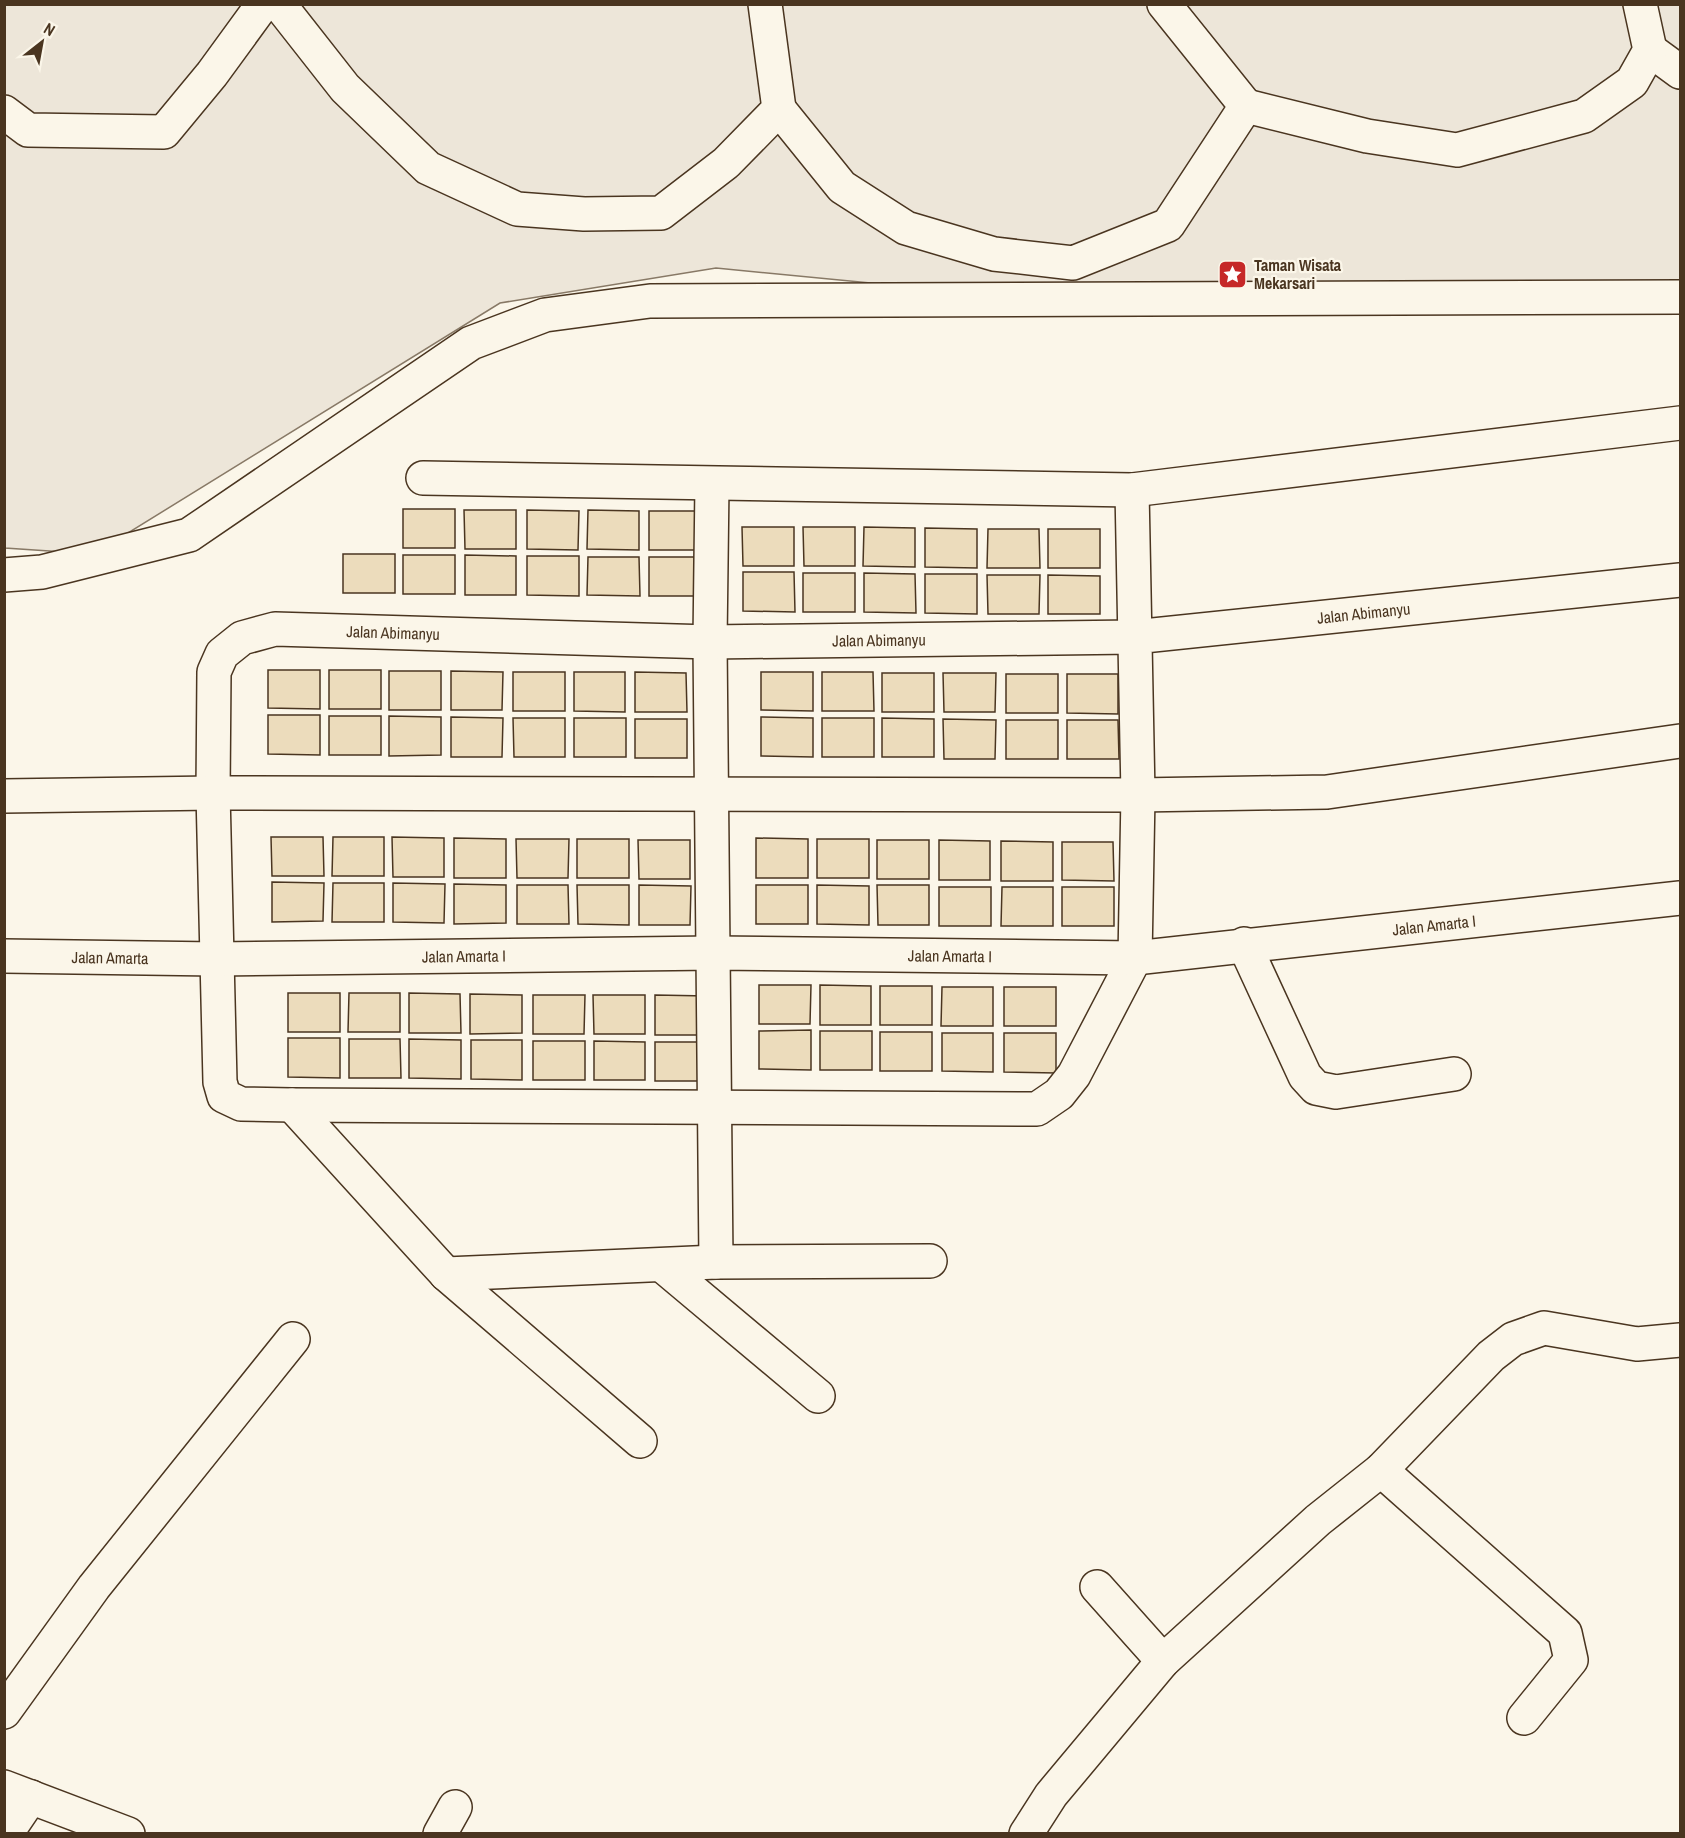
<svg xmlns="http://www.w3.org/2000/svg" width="1685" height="1838" font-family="'Archivo Narrow',sans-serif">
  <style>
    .green { fill: #ede6d9; stroke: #887966; stroke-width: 1.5 }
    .building { fill: #ecdcbc; stroke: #4a3520; stroke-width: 1.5 }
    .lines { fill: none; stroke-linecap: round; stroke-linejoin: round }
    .minor-casing { stroke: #4a3520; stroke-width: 36 }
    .minor { stroke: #fbf6e9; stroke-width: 33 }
    .labels { text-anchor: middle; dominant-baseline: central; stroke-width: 4.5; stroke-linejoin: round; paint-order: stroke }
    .poi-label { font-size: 16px; font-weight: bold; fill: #4a3520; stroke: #fbf6e9; text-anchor: start }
    .street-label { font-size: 16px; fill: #4a3520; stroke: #fbf6e9 }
  </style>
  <rect width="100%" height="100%" fill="#fbf6e9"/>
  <path class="green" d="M4,5H1680V281L1179,313L716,268L500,303L94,554L5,548Z"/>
  <path class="building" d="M403,509H455V548H403Z
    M464,510H516V549H465Z
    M527,510L579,511L578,550L527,549Z
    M588,510L639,511V550L587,549Z
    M649,511H700V550H649Z
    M742,527H794V566H743Z
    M803,527H855V566H804Z
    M864,527L915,528V567L863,566Z
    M925,528L977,529V568L925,567Z
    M988,529H1039L1040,568H987Z
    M1048,529H1100V568H1048Z
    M343,554H395V593H343Z
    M403,555H455V594H403Z
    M465,555L516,556V595H465Z
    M527,556H579V596L527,595Z
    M588,557H639L640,596L587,595Z
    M649,557H700L701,596H649Z
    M743,572H794L795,612L743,611Z
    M803,573H855V612H803Z
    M864,573L915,574L916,613L864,612Z
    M925,574H977V614L925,613Z
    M987,575H1040L1039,614H988Z
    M1048,575L1100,576V614H1048Z
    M268,670H320V709L268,708Z
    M329,670H381V709H329Z
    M389,671H441V710H389Z
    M451,671L503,672L502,710H451Z
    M513,672H565V711H513Z
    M574,672H625V712L574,711Z
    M635,672L686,673L687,712H635Z
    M761,672H813V711L761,710Z
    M822,672H873L874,711H822Z
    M882,673H934V712H882Z
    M943,673H996L995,712H944Z
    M1006,674H1058V713H1006Z
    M1067,674H1118V714L1067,713Z
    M268,715H320V755L268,754Z
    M329,716H381V755H329Z
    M389,716L441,717V755L389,756Z
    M451,717L503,718L502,757H451Z
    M761,717L813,718V757L761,756Z
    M513,718H565V757H514Z
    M574,718H626V757H574Z
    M822,718H874V757H822Z
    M882,718L934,719V757H882Z
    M635,719H687V758H635Z
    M943,719L996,720L995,759H944Z
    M1006,720H1058V759H1006Z
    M1067,720H1118L1119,759H1067Z
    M271,837H323L324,876H272Z
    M333,837H384V876H332Z
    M392,837L444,838V877H393Z
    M454,838L506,839V878H454Z
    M756,838L808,839V878H756Z
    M516,839H569L568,878H517Z
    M577,839H629V878H577Z
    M817,839H869V878H817Z
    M638,840H690V879H639Z
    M877,840H929V879H877Z
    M939,840L990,841V880H939Z
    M1001,841L1053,842V881H1001Z
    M1062,842H1113L1114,881L1062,880Z
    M272,882L324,883L323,921L272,922Z
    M333,883H384V922H332Z
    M393,883L445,884L444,923L393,922Z
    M454,884L506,885V923L454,924Z
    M517,885H568L569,924H517Z
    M577,885H629V925L578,924Z
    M639,885L691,886L690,925H639Z
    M756,885H808V924H756Z
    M817,885L869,886V925L817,924Z
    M877,885H929V925H878Z
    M939,887H991V926H939Z
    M1002,887H1053V926H1001Z
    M1062,887H1114V926H1062Z
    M759,985H811L810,1024H759Z
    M820,985L871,986V1025H820Z
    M880,986H932V1025H880Z
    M942,987H993V1026H941Z
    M1004,987H1056V1026H1004Z
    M288,993H340V1032H288Z
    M349,993H400V1032H348Z
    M409,993L460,994L461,1033H409Z
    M470,994L522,995V1033L470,1034Z
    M533,995H585L584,1034H533Z
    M593,995H645V1034H594Z
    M655,995L707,996L706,1035H655Z
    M811,1030V1070L759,1069V1031Z
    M820,1031H872V1070H820Z
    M880,1032H932V1071H880Z
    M942,1033H993V1072L942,1071Z
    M1004,1033H1056V1073L1004,1072Z
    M288,1038H340V1078L288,1077Z
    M349,1039H400L401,1078H349Z
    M409,1039L461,1040V1079L409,1078Z
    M471,1040H522V1080L471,1079Z
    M533,1041H585V1080H533Z
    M594,1041L645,1042V1080H594Z
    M655,1042H707L706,1081H655Z"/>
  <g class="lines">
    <defs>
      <g id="minor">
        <path d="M279,4L345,88L428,168L517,209L584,214L661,213L726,163L779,109L765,4"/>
        <path d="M1650,50L1680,72"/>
        <path d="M1246,106L1367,136L1457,150L1584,116L1632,82L1650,50L1640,4"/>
        <path d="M779,109L842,187L906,228L994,254L1073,263L1168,225L1246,106L1164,4"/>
        <path d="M4,112L28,130L164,132L212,74L263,4"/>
        <path d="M423,478L1132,490L1680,423"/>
        <path d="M712,484L710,642L716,1262"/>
        <path id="s1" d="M1132,490L1138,795L1135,958L1074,1075L1059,1094L1037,1109L292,1105L241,1104L224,1096L220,1082L213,793L214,672L222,654L242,638L275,629L710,642L1134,637L1680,580"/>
        <path d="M4,575L42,572L189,535L471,343L545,315L650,301L1680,297"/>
        <path d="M4,796L213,793L1138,795L1327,792L1680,741"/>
        <path d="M1244,944L1305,1076L1316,1088L1336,1092L1454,1074"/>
        <path id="s2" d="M4,956L216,959L714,953L1135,958L1680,898"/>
        <path d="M292,1105L446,1274L640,1441"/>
        <path d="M663,1266L818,1396"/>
        <path d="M446,1274L716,1262L930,1261"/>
        <path d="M1381,1470L1565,1633L1571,1660L1524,1718"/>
        <path d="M1097,1587L1163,1661"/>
        <path d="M4,1712L94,1587L293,1339"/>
        <path d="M4,1787L128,1834"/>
        <path d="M6,1834L31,1797"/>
        <path d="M440,1834L455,1807"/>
        <path d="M1026,1834L1051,1795L1163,1661L1318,1520L1381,1470L1491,1356L1513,1339L1544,1328L1637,1344L1680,1340"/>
      </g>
    </defs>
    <use href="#minor" class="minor-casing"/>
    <use href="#minor" class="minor"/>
  </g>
  <defs>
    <symbol id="sight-square" viewBox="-11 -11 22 22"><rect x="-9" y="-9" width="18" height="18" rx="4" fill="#c62828" stroke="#fbf6e9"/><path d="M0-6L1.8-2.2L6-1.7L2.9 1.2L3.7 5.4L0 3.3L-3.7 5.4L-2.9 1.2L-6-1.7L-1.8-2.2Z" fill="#fff"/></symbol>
  </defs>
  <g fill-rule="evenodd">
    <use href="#sight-square" x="1216" y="258" width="33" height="33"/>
  </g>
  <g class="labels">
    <g class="poi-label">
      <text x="1254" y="265">Taman Wisata<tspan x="1254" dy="18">Mekarsari</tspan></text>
    </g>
    <g class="street-label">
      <text stroke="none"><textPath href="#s1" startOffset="3060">Jalan Abimanyu</textPath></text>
      <text stroke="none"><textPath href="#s1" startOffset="2088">Jalan Abimanyu</textPath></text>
      <text stroke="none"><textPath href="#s1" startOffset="2574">Jalan Abimanyu</textPath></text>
      <text stroke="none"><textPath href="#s2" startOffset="1432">Jalan Amarta I</textPath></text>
      <text stroke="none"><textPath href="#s2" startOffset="460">Jalan Amarta I</textPath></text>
      <text stroke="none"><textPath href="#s2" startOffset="946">Jalan Amarta I</textPath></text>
      <text stroke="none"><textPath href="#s2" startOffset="106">Jalan Amarta</textPath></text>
    </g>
  </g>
  <rect width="1685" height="1838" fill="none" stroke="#4a3520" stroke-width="12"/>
  <g transform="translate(42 42) rotate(31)" stroke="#fbf6e9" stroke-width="4.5" paint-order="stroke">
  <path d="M0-4.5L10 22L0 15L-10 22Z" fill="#4a3520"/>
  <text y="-9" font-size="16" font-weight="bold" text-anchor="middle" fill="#4a3520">N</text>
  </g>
</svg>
